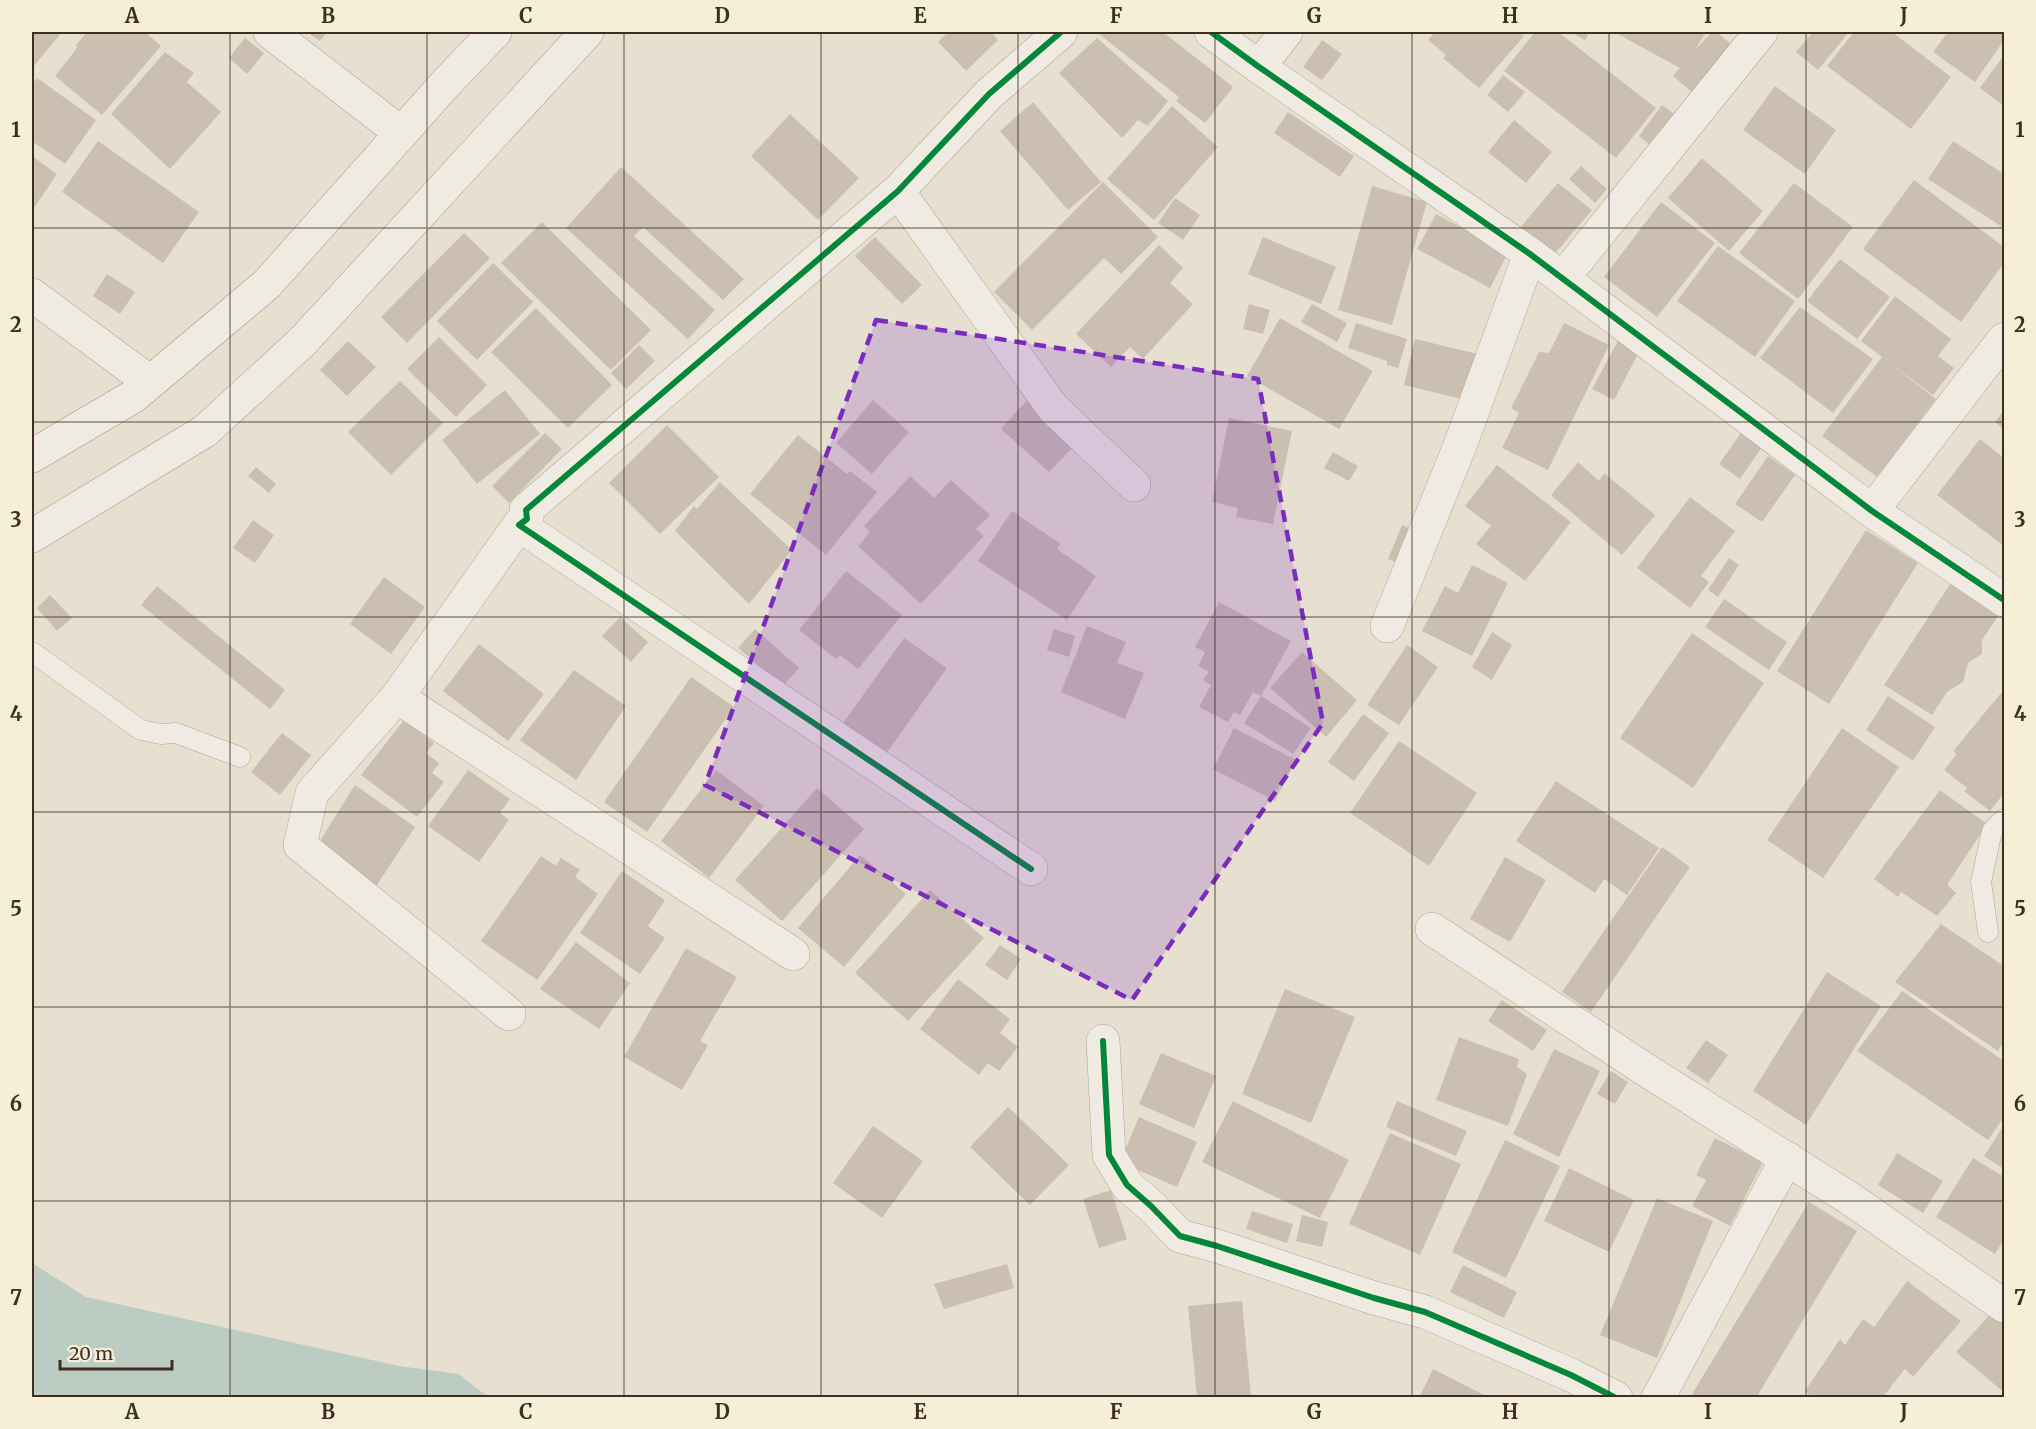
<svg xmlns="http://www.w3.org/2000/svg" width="2036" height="1429" font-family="Merriweather,serif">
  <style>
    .water { fill: #bcccc2 }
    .building { fill: #cbbfb2 }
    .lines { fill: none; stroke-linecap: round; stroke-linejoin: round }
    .lane-casing { stroke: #ada599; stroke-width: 21 }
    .street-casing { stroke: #ada599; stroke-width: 34 }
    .secondary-casing { stroke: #9c958a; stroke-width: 34 }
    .lane { stroke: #efebe3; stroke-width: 20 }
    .street { stroke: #efebe3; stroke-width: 33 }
    .secondary { stroke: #efebe3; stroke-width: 33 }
    .cycleway-casing { stroke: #f7eed8; stroke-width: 10 }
    .cycleway { stroke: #00873e; stroke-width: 6 }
    .marked { fill: #7b2cbf; fill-opacity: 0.2; stroke: #7b2cbf; stroke-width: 4.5; stroke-dasharray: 12 8; stroke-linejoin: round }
    .grid { fill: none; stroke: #3d2e20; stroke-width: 1.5; stroke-opacity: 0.55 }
    .neatline { fill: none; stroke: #3d2e20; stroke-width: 2 }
    .grid-label { font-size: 20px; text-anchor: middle; font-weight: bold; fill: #3d2e20 }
  </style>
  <rect width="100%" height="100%" fill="#e7e0d1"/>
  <path class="water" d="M32,1263L86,1297L399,1366L459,1374L488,1397H32Z"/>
  <path class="building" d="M32,32H62L34,66L32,64Z
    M87,32H147L146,33L161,46L102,115L55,76L77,48L76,45Z
    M307,32H327L320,41Z
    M948,32H991L998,40L966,71L938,42Z
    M1101,32H1163L1233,87L1205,123L1176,101L1179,97L1099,34Z
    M1429,32H1518L1524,36L1479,88L1443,58L1446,55L1428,40L1433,34Z
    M1535,32H1558L1656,108L1616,158L1504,71Z
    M1570,32H1590L1585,40Z
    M1614,32H1706L1695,50L1712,32H1717L1733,46L1693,93L1673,76L1680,68Z
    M1813,32H1849L1818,70L1796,52Z
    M1854,32H1892L1951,77L1911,129L1827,66Z
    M1948,32H2004V40L1975,82L1933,52Z
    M245,38L264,53L247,74L229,58Z
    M1097,38L1168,101L1148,126L1138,120L1122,138L1059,73Z
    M1322,40L1342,54L1322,80L1303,67Z
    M165,52L194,73L187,82L221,112L170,169L111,114Z
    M2004,55V106L1980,88Z
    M1503,75L1525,92L1508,112L1487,95Z
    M37,78L96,120L65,164L32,141V85Z
    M1775,86L1836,130L1805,174L1743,130Z
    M1033,102L1101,182L1068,210L1000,131Z
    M1662,105L1676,115L1652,147L1639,136Z
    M1172,106L1218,147L1154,220L1107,179Z
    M1288,112L1354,156L1340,177L1274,133Z
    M790,114L859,178L818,220L751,156Z
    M1514,120L1552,152L1526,183L1488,152Z
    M98,141L199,212L163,263L62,192Z
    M1953,141L2004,174V228L1928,179Z
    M32,156L57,174L32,211Z
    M1702,158L1763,211L1729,251L1668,198Z
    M1581,166L1607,189L1595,203L1569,179Z
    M621,167L744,279L723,300L643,227L634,236L715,310L688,339L566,228Z
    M1914,180L2004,247V263L1961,322L1863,249Z
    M1103,182L1158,237L1121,274L1104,258L1032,330L994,292Z
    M1558,183L1592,210L1552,257L1519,229Z
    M1794,183L1853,227L1798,299L1739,253Z
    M1372,186L1427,202L1392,325L1338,310Z
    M1175,198L1200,215L1183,240L1158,223Z
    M1661,202L1715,243L1657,317L1604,277Z
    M1436,214L1508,253L1490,288L1417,249Z
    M542,222L651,330L611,370L501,263Z
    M464,233L490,258L407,343L381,317Z
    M875,237L922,285L902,304L855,256Z
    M1263,237L1336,267L1321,304L1248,274Z
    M1159,245L1183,268L1170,283L1193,304L1143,359L1130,347L1111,367L1076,334Z
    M1718,246L1795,301L1755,357L1677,301Z
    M1840,259L1890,297L1857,339L1807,301Z
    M493,263L533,302L477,360L437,321Z
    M107,274L135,292L120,314L93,296Z
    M1895,296L1951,339L1938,356L1954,368L1933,395L1889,363L1936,399L1877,477L1822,436L1882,357L1861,341Z
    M1249,304L1270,310L1263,334L1243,329Z
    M1312,304L1347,323L1337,342L1301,322Z
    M1800,307L1873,359L1833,413L1760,358Z
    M536,308L612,385L568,428L491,352Z
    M1280,318L1373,371L1339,429L1247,376Z
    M1356,323L1407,339L1398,368L1387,365V361L1348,348Z
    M1564,323L1609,345L1548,470L1502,448L1519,413L1511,408L1539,352L1549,353Z
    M439,337L487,385L456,417L407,369Z
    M1620,337L1641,348L1614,400L1592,389Z
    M1415,339L1478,354L1466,400L1404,385Z
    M348,341L376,367L347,396L320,370Z
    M639,345L655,361L626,389L611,373Z
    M400,381L443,423L391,475L348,432Z
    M505,390L540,434L477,484L442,440Z
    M873,400L909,432L872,474L836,443Z
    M1026,401L1075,445L1049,472L1001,429Z
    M2004,410V430L1995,422Z
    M1229,418L1292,431L1273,524L1236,517L1238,508L1212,502Z
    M667,425L719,477L660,534L609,483Z
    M545,433L562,449L509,503L492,486Z
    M1741,433L1762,447L1740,479L1719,464Z
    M798,435L847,474L850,471L877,492L826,555L750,494Z
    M1980,439L2004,458V546L1937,495Z
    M1333,452L1358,466L1349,481L1324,468Z
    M1768,456L1795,475L1762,522L1735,504Z
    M1578,462L1599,481L1604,473L1655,515L1622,555L1551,495Z
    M1497,465L1571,522L1525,581L1476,544L1491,526L1465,506Z
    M256,467L276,484L269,493L248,476Z
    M910,476L934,498L951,480L990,515L976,529L984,536L921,604L858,546L870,532L864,526Z
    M720,482L792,550L749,604L675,531L694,506L697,509Z
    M1690,497L1735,531L1701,576L1709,582L1690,608L1637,568Z
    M1012,511L1061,544L1057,549L1096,576L1067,620L978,561Z
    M253,520L274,535L255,563L233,548Z
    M1402,525L1418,532L1404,566L1388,559Z
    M1866,530L1918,563L1829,704L1777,671Z
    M1729,558L1739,565L1718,597L1708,590Z
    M1472,565L1508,583L1472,656L1422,631L1445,586L1458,593Z
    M846,571L902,615L858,669L840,655L836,659L799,630Z
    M384,577L425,607L391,654L350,624Z
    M1952,581L2000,613L1982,640V654L1968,663L1963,682L1947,692L1932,715L1884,685Z
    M157,586L285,690L270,709L141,605Z
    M50,595L72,618L57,631L37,608Z
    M1724,599L1787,642L1769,670L1705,627Z
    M1219,602L1291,641L1261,696L1253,692L1240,715L1234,712L1228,722L1199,707L1211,685L1203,680L1209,672L1198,666L1205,652L1195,647Z
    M620,617L648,642L631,662L602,636Z
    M1087,626L1126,642L1117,663L1144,673L1125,719L1061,692Z
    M755,629L799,668L783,686L738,648Z
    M1054,629L1075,636L1069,657L1047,650Z
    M1492,632L1512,645L1492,680L1472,667Z
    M1692,633L1764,683L1693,788L1620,738Z
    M904,638L947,668L881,761L843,723Z
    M479,644L544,694L508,741L443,691Z
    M1407,645L1438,667L1399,725L1367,705Z
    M1302,652L1357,700L1326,737L1270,688Z
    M574,670L626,706L576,780L520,740Z
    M691,677L734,707L647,832L604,802Z
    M2001,693L2004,696V793L1990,811L1964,791L1967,788L1944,770L1956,755L1954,750Z
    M1261,696L1311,728L1293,754L1244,723Z
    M1888,696L1935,727L1913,761L1866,730Z
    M1363,714L1389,733L1354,781L1328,762Z
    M404,720L434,743L426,753L439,763L432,773L444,782L417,817L361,775Z
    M1234,728L1296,760L1275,801L1213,769Z
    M1842,728L1899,767L1823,878L1767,840Z
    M282,733L311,755L280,795L251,772Z
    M1399,741L1477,793L1429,866L1350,813Z
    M468,770L510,799L500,813L509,820L479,862L428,826Z
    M716,770L764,806L709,878L661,841Z
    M1556,781L1659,848L1627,895L1604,879L1595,893L1516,841Z
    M355,785L415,827L375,888L316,847Z
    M817,788L864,829L782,921L735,880Z
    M1940,790L1987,824L1947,885L1956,893L1937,916L1901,892L1898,897L1874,879Z
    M1662,847L1690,867L1591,1012L1562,992Z
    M860,855L906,894L844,967L798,928Z
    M541,856L556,866L561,858L580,870L575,877L598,894L537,980L481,941Z
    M1505,857L1546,880L1510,942L1470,919Z
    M622,871L665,900L648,926L665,938L640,974L580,933Z
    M930,890L984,938L908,1021L855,973Z
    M1941,924L2004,966V1041L1998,1051L1895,982Z
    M576,942L630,983L599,1029L540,989Z
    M1000,945L1021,959L1007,980L985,965Z
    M686,948L737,977L700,1041L708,1045L682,1090L624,1057Z
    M1827,972L1881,1006L1806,1125L1753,1091Z
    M958,979L1010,1019L1000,1033L1018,1047L999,1071L988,1063L979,1075L920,1029Z
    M1285,989L1355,1017L1311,1123L1242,1094Z
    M1902,991L2004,1061V1117L1988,1140L1857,1051Z
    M1502,1000L1547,1030L1533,1051L1488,1021Z
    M1459,1037L1519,1059L1517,1067L1527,1074L1508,1126L1436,1100Z
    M1706,1040L1728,1055L1708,1083L1686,1068Z
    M1554,1049L1600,1071L1559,1157L1513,1134Z
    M1161,1053L1216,1076L1194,1128L1139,1104Z
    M1611,1071L1628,1082L1615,1104L1597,1094Z
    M1233,1101L1349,1160L1320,1218L1202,1162Z
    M1397,1101L1467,1131L1456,1156L1386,1127Z
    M1008,1107L1069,1165L1030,1205L970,1147Z
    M1139,1117L1197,1142L1177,1187L1120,1162Z
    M2004,1125V1169L1984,1156Z
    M873,1126L923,1161L882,1218L833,1183Z
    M1390,1133L1461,1164L1420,1255L1349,1224Z
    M1715,1138L1763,1162L1730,1226L1692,1206L1706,1180L1696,1175Z
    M1505,1140L1560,1166L1506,1278L1452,1252Z
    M1897,1153L1943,1181L1923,1213L1878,1185Z
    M1973,1158L2004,1177V1239L1995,1254L1936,1217Z
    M1569,1168L1634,1200L1609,1252L1544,1221Z
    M1111,1190L1127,1239L1099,1248L1083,1199Z
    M1657,1198L1713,1221L1657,1358L1600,1335Z
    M1809,1202L1857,1231L1756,1398H1698L1692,1394Z
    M1252,1211L1293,1224L1287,1243L1246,1229Z
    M1302,1215L1328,1222L1322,1247L1296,1241Z
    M1007,1264L1014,1288L944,1309L934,1284Z
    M1463,1265L1517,1292L1504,1318L1450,1292Z
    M1907,1281L1961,1321L1913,1377L1905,1369L1882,1398H1813L1805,1391L1840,1339L1845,1345L1863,1319L1874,1327Z
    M1242,1301L1251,1398H1197L1188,1306Z
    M1993,1311L2004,1321V1386L2001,1390L1956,1352Z
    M1433,1369L1484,1395L1482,1398H1419Z"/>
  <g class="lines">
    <defs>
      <path id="lane" d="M32,652L141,730L161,734L176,733L240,757
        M1988,932L1981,882L1992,831L2004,819"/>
      <path id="street" d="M270,32L401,133
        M1211,32L1259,67L1530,254L1872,511L2004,600
        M1259,67L1286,32
        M898,191L1053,408L1134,485
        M1563,278L1761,32
        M32,295L150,382
        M1872,511L2004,339
        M1387,626L1461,443L1530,254
        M397,697L793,954
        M1031,869L519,525L527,519L526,510L898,191L989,94L1061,32
        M1432,929L1646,1070L1849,1198L2004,1306
        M509,1014L300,845L312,793L397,697L519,525
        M1103,1041L1109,1155L1127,1185L1151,1206L1180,1236L1217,1246L1374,1298L1425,1312L1571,1375L1616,1398
        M1658,1398L1787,1158"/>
      <path id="secondary" d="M32,456L134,396L267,284L447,82L495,32
        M32,536L205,431L302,342L587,32"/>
    </defs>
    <use href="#lane" class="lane-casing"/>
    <use href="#street" class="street-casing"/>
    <use href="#secondary" class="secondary-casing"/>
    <use href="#lane" class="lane"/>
    <use href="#street" class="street"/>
    <use href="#secondary" class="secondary"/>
    <defs>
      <path id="cycleway" d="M1211,32L1259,67L1530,254L1872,511L2004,600
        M1031,869L519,525L527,519L526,510L898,191L989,94L1061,32
        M1103,1041L1109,1155L1127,1185L1151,1206L1180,1236L1217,1246L1374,1298L1425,1312L1571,1375L1616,1398"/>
    </defs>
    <use href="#cycleway" class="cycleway-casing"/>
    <use href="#cycleway" class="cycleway"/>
  </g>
  <path class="marked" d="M876,320L1258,379L1323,723L1132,1000L705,785Z"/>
  <path class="grid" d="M230,32V1398M427,32V1398M624,32V1398M821,32V1398M1018,32V1398M1215,32V1398M1412,32V1398M1609,32V1398M1806,32V1398M32,228H2004M32,422H2004M32,617H2004M32,812H2004M32,1007H2004M32,1201H2004"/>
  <rect width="2036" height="1429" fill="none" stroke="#f7eed8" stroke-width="66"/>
  <path d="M60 1360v9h112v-9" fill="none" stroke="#3d2e20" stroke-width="3"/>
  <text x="69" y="1360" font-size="18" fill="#3d2e20" stroke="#f7eed8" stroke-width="4.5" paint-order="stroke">20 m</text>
  <rect x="33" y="33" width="1970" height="1363" class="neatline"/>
  <g class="grid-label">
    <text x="132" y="23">A</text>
    <text x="328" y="23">B</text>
    <text x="526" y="23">C</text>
    <text x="722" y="23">D</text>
    <text x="920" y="23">E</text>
    <text x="1116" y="23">F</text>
    <text x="1314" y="23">G</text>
    <text x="1510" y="23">H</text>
    <text x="1708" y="23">I</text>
    <text x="1904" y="23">J</text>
    <text x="16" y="137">1</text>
    <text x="2020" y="137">1</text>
    <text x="16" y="332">2</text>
    <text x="2020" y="332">2</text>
    <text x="16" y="527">3</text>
    <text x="2020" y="527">3</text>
    <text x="16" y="721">4</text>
    <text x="2020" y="721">4</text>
    <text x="16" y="916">5</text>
    <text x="2020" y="916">5</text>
    <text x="16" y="1111">6</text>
    <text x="2020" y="1111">6</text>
    <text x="16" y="1305">7</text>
    <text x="2020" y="1305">7</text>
    <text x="132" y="1419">A</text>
    <text x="328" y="1419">B</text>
    <text x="526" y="1419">C</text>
    <text x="722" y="1419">D</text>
    <text x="920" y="1419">E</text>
    <text x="1116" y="1419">F</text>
    <text x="1314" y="1419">G</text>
    <text x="1510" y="1419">H</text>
    <text x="1708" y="1419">I</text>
    <text x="1904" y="1419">J</text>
  </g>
</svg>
